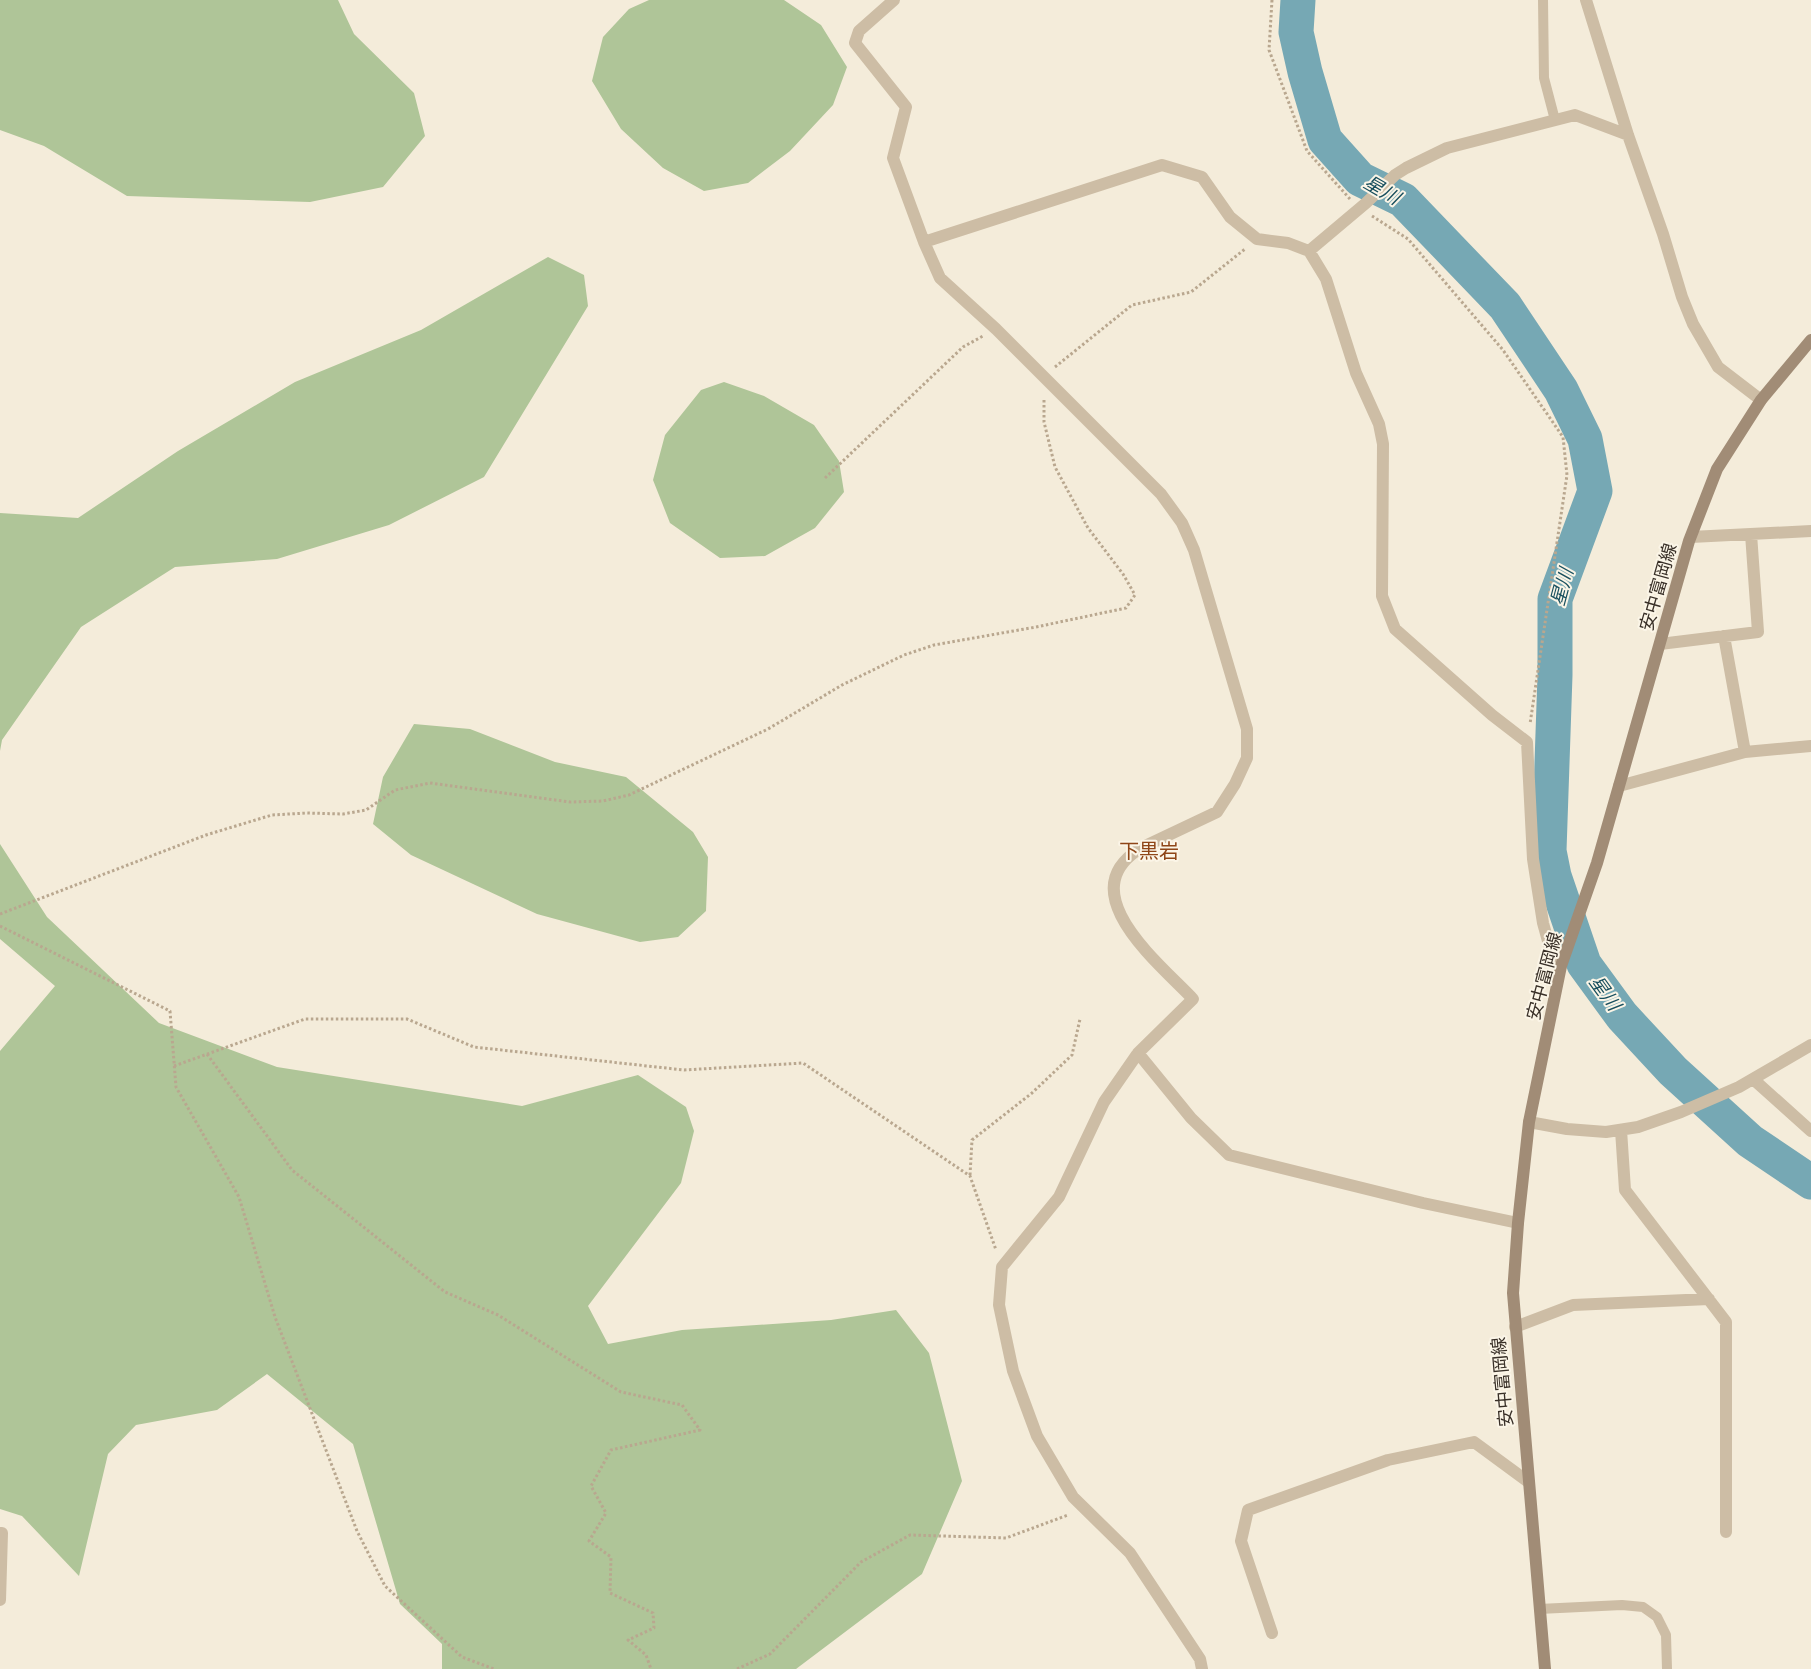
<svg xmlns="http://www.w3.org/2000/svg" width="1811" height="1669" font-family="'Roboto Condensed','Noto Sans JP',sans-serif">
  <style>
    .green { fill: #afc598 }
    .lines { fill: none; stroke-linecap: round; stroke-linejoin: round }
    .river { stroke: #76a8b4; stroke-width: 35 }
    .path { stroke: #b9a78f; stroke-width: 3; stroke-dasharray: 2.5 2.5; stroke-linecap: butt }
    .lane { stroke: #cdbda5; stroke-width: 10 }
    .street { stroke: #cdbda5; stroke-width: 12 }
    .secondary { stroke: #a18c76; stroke-width: 12 }
    .labels { text-anchor: middle; dominant-baseline: central; stroke-width: 4; stroke-linejoin: round; paint-order: stroke }
    .street-label { font-size: 18px; fill: #382f27; stroke: #fbf5e7 }
    .water-label { font-size: 19px; font-style: italic; fill: #184f5e; stroke: #fbf5e7 }
    .quarter-label { font-size: 20px; fill: #8f4618; stroke: #fbf5e7 }
  </style>
  <rect width="100%" height="100%" fill="#f4ecda"/>
  <path class="green" d="M0,0H338L354,34L414,93L425,136L383,187L310,202L127,196L44,146L0,130Z
    M649,0H784L821,25L847,67L833,105L790,151L748,183L704,191L663,168L621,129L592,81L603,37L629,9Z
    M548,257L584,275L588,306L484,477L389,525L277,559L175,567L81,627L2,740L0,751V513L78,518L178,451L295,382L421,330Z
    M724,382L764,396L814,425L839,461L844,492L815,528L765,556L720,558L670,523L653,480L665,435L701,390Z
    M414,724L470,729L555,762L626,777L693,832L708,857L706,911L678,937L640,942L537,914L411,855L373,824L383,777Z
    M0,844L47,917L159,1023L277,1067L522,1106L638,1075L686,1107L694,1131L681,1183L588,1306L608,1344L682,1330L831,1320L896,1310L929,1353L962,1481L922,1574L796,1669H442V1644L400,1604L353,1444L267,1374L217,1410L136,1425L108,1454L79,1576L22,1516L0,1509V1051L55,986L0,939Z"/>
  <g class="lines">
    <path class="river" d="M1298,0L1296,32L1305,72L1325,140L1360,179L1403,200L1505,306L1561,390L1585,439L1595,491L1555,599V675L1549,851L1554,876L1584,964L1622,1016L1673,1071L1750,1141L1811,1182"/>
    <path class="path" d="M1272,0L1269,50L1307,151L1350,199
      M1372,216L1408,239L1503,350L1563,437L1567,475L1530,724
      M1055,367L1132,305L1191,292L1245,249
      M825,478L963,347L983,336
      M0,914L206,835L272,815L307,813L343,814L366,810L395,790L430,783L570,802L603,801L629,795L768,729L842,685L904,655L934,645L1036,627L1126,608L1135,595L1123,574L1088,528L1055,467L1044,422V400
      M0,926L170,1011L176,1087L239,1197L275,1317L357,1531L385,1586L462,1657L494,1669
      M207,1054L292,1170L445,1292L498,1315L621,1392L682,1405L700,1430L611,1450L591,1486L606,1513L589,1541L611,1557L610,1593L653,1613L654,1628L628,1640L646,1655L651,1669
      M174,1066L305,1019H407L474,1047L684,1070L803,1063L970,1176L996,1250
      M970,1175L972,1140L1032,1093L1072,1055L1080,1019
      M737,1669L770,1654L861,1562L910,1535L1006,1538L1068,1515"/>
    <path class="lane" d="M1543,0L1544,78L1555,120
      M1539,1609L1622,1605L1643,1607L1657,1617L1666,1635L1667,1669"/>
    <path class="street" d="M894,0L859,31L855,43L906,107L893,158L924,242L940,278L996,329L1161,494L1182,523L1194,550L1247,729V758L1235,784L1217,812L1141,848C1069,892 1159,963 1193,999L1138,1053L1104,1102L1059,1197L1002,1267L999,1305L1013,1371L1037,1436L1073,1497L1130,1553L1200,1659L1202,1669
      M1586,0L1628,135L1663,234L1682,297L1693,324L1718,367L1761,400
      M924,242L1162,165L1202,177L1230,217L1257,239L1288,243L1309,251L1326,279L1356,373L1379,424L1383,444L1382,596L1395,629L1492,715L1527,742L1533,859L1543,923L1551,952L1561,966
      M1309,251L1366,203L1395,175L1406,168L1447,148L1575,115L1628,135
      M1691,537L1811,531
      M1724,636L1745,752
      M1660,644L1758,632L1751,534
      M1619,786L1745,752L1811,746
      M1138,1053L1191,1118L1229,1155L1423,1203L1518,1223
      M1753,1079L1811,1131
      M1529,1122L1567,1129L1606,1132L1638,1127L1681,1112L1739,1087L1811,1045
      M1621,1130L1625,1190L1726,1322V1532
      M1515,1327L1573,1305L1709,1299
      M0,1533H2L0,1600
      M1272,1633L1241,1541L1248,1510L1388,1460L1474,1442L1527,1481"/>
    <path class="secondary" d="M1545,1669L1513,1293L1518,1223L1529,1122L1561,966L1597,863L1689,541L1717,469L1761,400L1811,340"/>
  </g>
  <g class="labels">
    <g class="street-label">
      <text transform="translate(1658 587) rotate(-74)">安中富岡線</text>
      <text transform="translate(1544 976) rotate(-75)">安中富岡線</text>
      <text transform="translate(1502 1382) rotate(-95)">安中富岡線</text>
    </g>
    <g class="water-label">
      <text transform="translate(1382 190) rotate(30)">星川</text>
      <text transform="translate(1562 587) rotate(-75)">星川</text>
      <text transform="translate(1605 993) rotate(54)">星川</text>
    </g>
    <g class="quarter-label">
      <text x="1149" y="851">下黒岩</text>
    </g>
  </g>
</svg>
